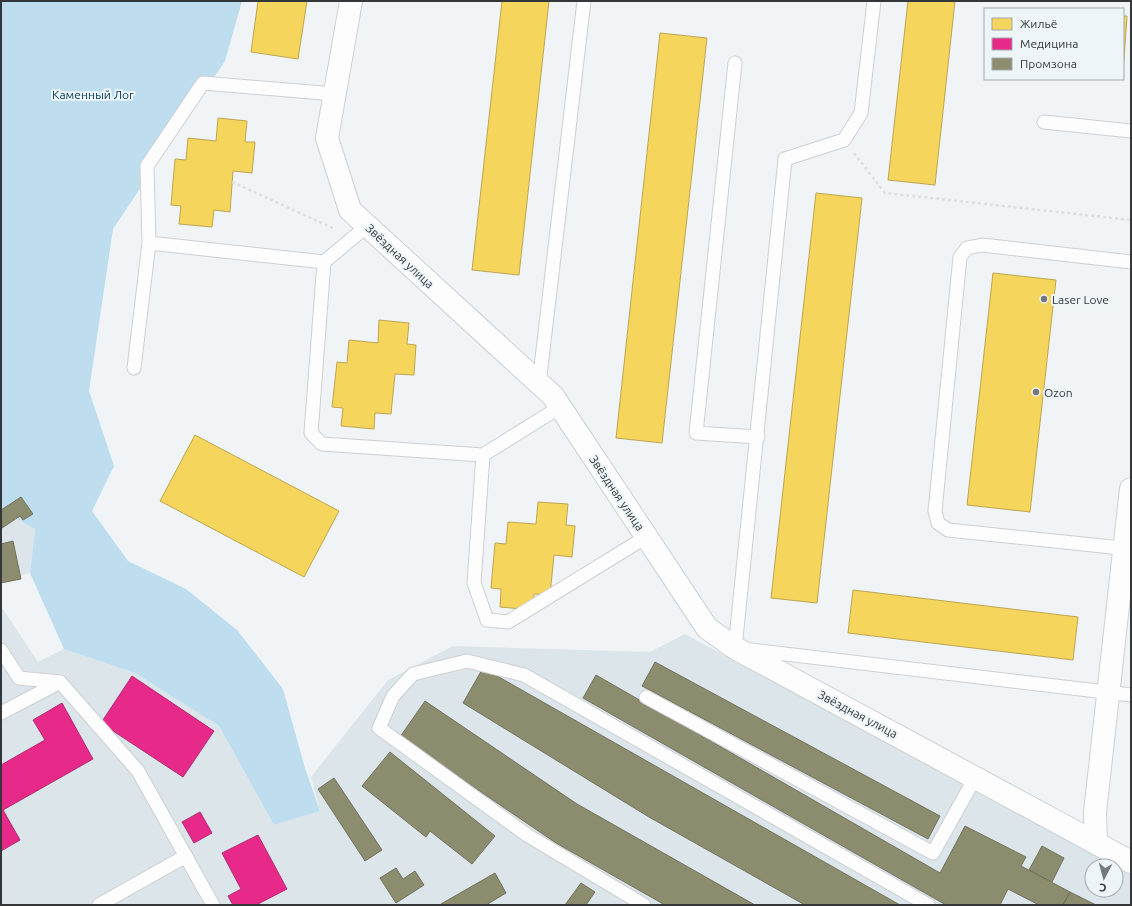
<svg xmlns="http://www.w3.org/2000/svg" width="1132" height="906" font-family="Ubuntu,sans-serif">
  <style>
    .built { fill: #dbe5ea; fill-rule: evenodd }
    .green { fill: #beddef }
    .homes { fill: #f6d55c; stroke: #bca652 }
    .health { fill: #e7298a; stroke: #b12d72 }
    .industry { fill: #8c8c6e; stroke: #72725e }
    .lines { fill: none; stroke-linecap: round; stroke-linejoin: round }
    .service-casing { stroke: #cdd0d2; stroke-width: 15 }
    .minor-casing { stroke: #cdd0d2; stroke-width: 24 }
    .path { stroke: #dddfe0; stroke-width: 2.5; stroke-dasharray: 3 3; stroke-linecap: butt }
    .service { stroke: #fdfdfe; stroke-width: 13 }
    .minor { stroke: #fdfdfe; stroke-width: 22 }
    .poi-dot { fill: #76797b; stroke: #edf5f9; stroke-width: 1.5 }
    .labels { text-anchor: middle; dominant-baseline: central; stroke-width: 4; stroke-linejoin: round; paint-order: stroke }
    .park-label { font-size: 12px; fill: #003a54; stroke: #edf5f9 }
    .street-label { font-size: 12px; fill: #343739; stroke: #edf5f9 }
    .poi-label { font-size: 12px; fill: #343739; stroke: #edf5f9; text-anchor: start }
  </style>
  <rect width="100%" height="100%" fill="#f0f4f6"/>
  <path class="built" d="M1,510L35,528L30,573L1,582Z
    M1,606L38,662L64,649L135,673L219,726L274,825L320,811L311,777L388,680L453,646L650,652L685,634L1131,874V905H1ZM1092,866H1116V890H1092Z"/>
  <path class="green" d="M1,1H242L225,61L113,229L89,391L114,466L92,511L128,561L186,589L237,630L283,689L305,768L320,811L274,825L219,726L135,673L64,649L30,573L35,529L1,510Z"/>
  <path class="homes" d="M258,1H307L298,59L251,52Z
    M502,1H549L519,275L472,270Z
    M908,1H955L935,185L888,180Z
    M1123,16H1127L1123,73Z
    M660,33L707,38L662,443L616,438Z
    M218,118L247,121L245,142H255L252,173L233,171L230,212L214,210L212,227L179,224L181,206L171,205L175,159L186,160L188,138L216,141Z
    M816,193L862,198L817,603L771,598Z
    M993,273L1056,280L1030,512L967,505Z
    M379,320L409,323L407,344L416,345L414,375L395,374L391,414L375,413L374,429L341,426L343,408L332,407L337,362L347,363L349,340L378,343Z
    M195,435L339,511L304,577L160,501Z
    M538,502L568,504L566,525L575,526L572,557L554,555L550,595L534,594L533,610L500,607L501,589L491,588L495,543L506,544L508,522L536,524Z
    M853,590L1078,617L1073,660L848,633Z"/>
  <path class="health" d="M132,676L214,731L183,777L101,723Z
    M62,703L93,759L3,810L20,840L1,851V765L45,740L33,720Z
    M200,812L212,833L194,843L182,822Z
    M258,835L287,889L256,905H233L228,896L241,889L222,853Z"/>
  <path class="industry" d="M21,497L33,514L23,520L20,516L2,528L1,510Z
    M13,541L21,579L1,583V544Z
    M655,662L940,816L928,839L642,686Z
    M483,668L900,905H805L649,817L463,703Z
    M596,675L940,873L965,826L1026,857L1021,866L1070,892L1063,905H1039L1008,889L1000,905H946L583,698Z
    M425,701L577,804L755,905H665L556,843L400,737Z
    M390,752L495,836L472,864L430,831L426,837L362,786Z
    M334,778L382,850L365,861L318,789Z
    M1042,846L1064,858L1052,882L1029,870Z
    M396,868L403,879L415,871L424,885L396,903L380,878Z
    M495,873L506,893L486,905H442L441,904Z
    M581,883L595,892L586,905H565Z
    M1070,892L1096,905H1063Z"/>
  <g class="lines">
    <defs>
      <path id="service" d="M874,1L861,113L844,140L785,159L735,648L1131,695
        M735,63L696,433L758,437
        M1044,122L1131,131
        M367,226L324,262L311,433L322,444L483,455
        M324,262L149,243L147,166L203,83L335,94
        M1131,262L982,245L967,248L960,257L935,511L938,523L948,530L1131,549
        M134,368L149,243
        M539,384L584,1
        M560,407L483,455L474,583L487,620L508,622L646,537
        M1,650L19,678L60,682
        M646,697L933,853L975,778
        M1,713L60,682L138,771L213,905
        M99,905L186,856
        M644,905L527,835L379,728L393,696L413,674L467,661L524,675L928,905"/>
      <path id="minor" d="M351,1L327,138L350,210L553,396L707,628L735,648L1131,862
        M1096,843L1095,812L1131,489"/>
    </defs>
    <use href="#service" class="service-casing"/>
    <use href="#minor" class="minor-casing"/>
    <path class="path" d="M854,153L885,193L1131,220
      M232,182L335,229"/>
    <use href="#service" class="service"/>
    <use href="#minor" class="minor"/>
  </g>
  <g class="poi-dot">
    <circle cx="1044" cy="299" r="4"/>
    <circle cx="1036" cy="392" r="4"/>
  </g>
  <g class="labels">
    <g class="park-label">
      <text x="93" y="94">Каменный Лог</text>
    </g>
    <g class="street-label">
      <text transform="translate(400 256) rotate(43)">Звёздная улица</text>
      <text transform="translate(617 493) rotate(56)">Звёздная улица</text>
      <text transform="translate(858 714) rotate(28)">Звёздная улица</text>
    </g>
    <g class="poi-label">
      <text x="1052" y="299">Laser Love</text>
      <text x="1044" y="392">Ozon</text>
    </g>
  </g>
  <rect width="1132" height="906" fill="none" stroke="#343739" stroke-width="4"/>
  <rect x="984" y="8" width="140" height="72" fill="#edf5f9" stroke="#a3a9ac"/>
  <rect x="992" y="18" width="20" height="12" fill="#f6d55c" stroke="#a3a9ac"/>
  <text x="1020" y="28" font-size="12" fill="#343739">Жильё</text>
  <rect x="992" y="38" width="20" height="12" fill="#e7298a" stroke="#a3a9ac"/>
  <text x="1020" y="48" font-size="12" fill="#343739">Медицина</text>
  <rect x="992" y="58" width="20" height="12" fill="#8c8c6e" stroke="#a3a9ac"/>
  <text x="1020" y="68" font-size="12" fill="#343739">Промзона</text>
  <g transform="translate(1104 878) rotate(186)"><circle r="19" fill="#edf5f9" stroke="#a3a9ac"/>
  <path d="M0-3L7 15L0 10L-7 15Z" fill="#76797b"/>
  <text y="-6" font-size="11" font-weight="bold" text-anchor="middle" fill="#343739">С</text>
  </g>
</svg>
